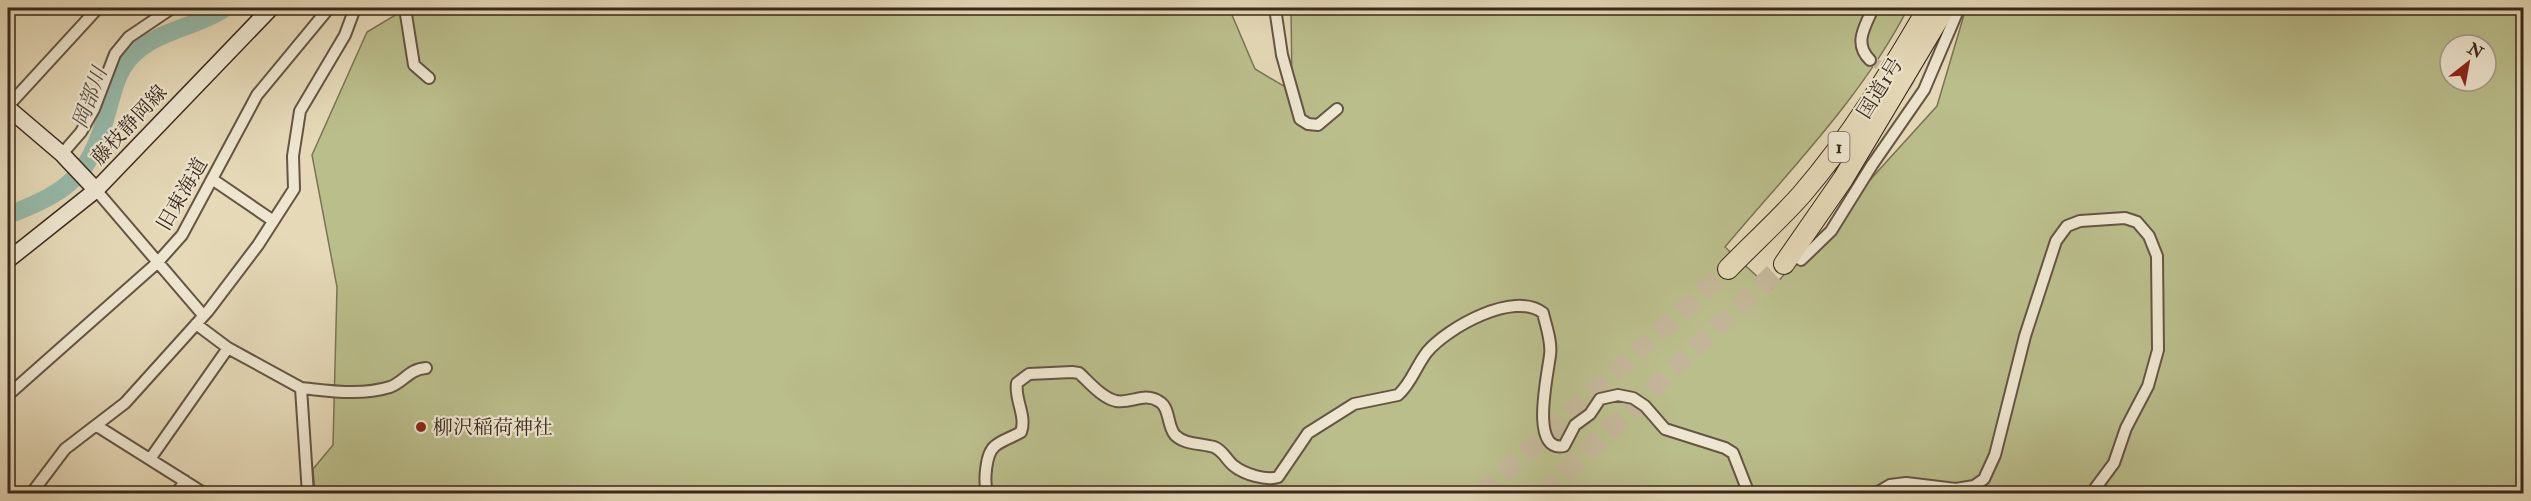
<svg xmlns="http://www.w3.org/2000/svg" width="2531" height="501" font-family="'IM FELL Double Pica','Noto Serif JP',serif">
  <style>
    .green { fill: #babe8b; stroke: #7a7454; stroke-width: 1.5; fill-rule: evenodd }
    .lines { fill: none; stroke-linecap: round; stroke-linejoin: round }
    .river { stroke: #96baaa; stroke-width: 18 }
    .street-tunnel { stroke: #c3b698; stroke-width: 10; stroke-dasharray: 10 5; stroke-linecap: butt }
    .highway-tunnel { stroke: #c3b698; stroke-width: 20; stroke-dasharray: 20 10; stroke-linecap: butt }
    .street-casing { stroke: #655544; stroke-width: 14 }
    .secondary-casing { stroke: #3a291d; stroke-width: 18 }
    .highway-casing { stroke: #3a291d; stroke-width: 22 }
    .street { stroke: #eee6d0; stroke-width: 10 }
    .secondary { stroke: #eee6d0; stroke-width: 15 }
    .highway { stroke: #e5d9b7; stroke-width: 20 }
    .poi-dot { fill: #8f2418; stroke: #eee6d0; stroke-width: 2 }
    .labels { text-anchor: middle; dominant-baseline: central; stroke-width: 4.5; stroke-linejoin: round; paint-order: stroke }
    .shield { fill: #eee6d0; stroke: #706253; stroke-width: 1.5 }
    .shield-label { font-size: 18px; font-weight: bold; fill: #3a291d }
    .street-label { font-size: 20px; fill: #3a291d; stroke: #eee6d0 }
    .poi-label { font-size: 20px; fill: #3a291d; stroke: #eee6d0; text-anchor: start }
    .water-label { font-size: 21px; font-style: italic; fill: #514d40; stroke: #eee6d0 }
  </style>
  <rect width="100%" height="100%" fill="#e5d9b7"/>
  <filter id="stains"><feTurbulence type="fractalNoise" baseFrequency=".00333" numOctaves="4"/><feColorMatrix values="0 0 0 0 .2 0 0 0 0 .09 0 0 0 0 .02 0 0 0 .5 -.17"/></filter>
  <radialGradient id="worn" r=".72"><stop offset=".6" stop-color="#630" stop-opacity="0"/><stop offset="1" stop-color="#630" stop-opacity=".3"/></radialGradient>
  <path class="green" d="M407,8H1229L1255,69L1292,91L1291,8H1908C1863,96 1789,171 1725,247L1771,289L1937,106L1966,8H2523V493H315L313,469L333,445L337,287L312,155L367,32ZM2450,45H2486V81H2450Z"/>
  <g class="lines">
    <path class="river" d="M8,215C71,191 90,175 108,109C113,92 117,73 129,59C154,30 196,28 225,8"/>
    <path class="street-tunnel" d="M1870,60L1913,85"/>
    <path class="highway-tunnel" d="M1480,494L1728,269
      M1542,494L1784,264"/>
    <defs>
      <path id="street" d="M405,8L414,65L429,78
        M1275,8L1282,55L1300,119L1308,124L1318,125L1337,109
        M1870,60C1853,43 1865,27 1873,8
        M8,106L98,8
        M62,154L81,132L94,109L115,54L129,37L172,8
        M212,179L272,220
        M96,190L203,315
        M1801,260L1831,231L1872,165L1924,90L1959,8
        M196,324L228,348L301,388L308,494
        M301,388C331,391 361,396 390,387C404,382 409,369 426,368
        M8,395L157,263L182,235L257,95L329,8
        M97,426L205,494
        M150,459L228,348
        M31,494L65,449L125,403L208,311L258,245L294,189L293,156L300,111L345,35L355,8
        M176,494L185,481
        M987,494C984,482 985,454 995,446C1002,440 1013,437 1021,432C1027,416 1014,399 1017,383L1029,374L1072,372L1079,373C1089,382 1102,398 1116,401C1132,404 1144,391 1160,402C1170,408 1167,426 1175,435C1185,445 1201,443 1214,447C1224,451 1226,460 1234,466C1244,474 1266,481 1278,477L1308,433L1354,404L1398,395C1411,384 1416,366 1427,352C1447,328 1514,290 1543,313C1546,326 1552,342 1550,355C1548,374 1529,453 1564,446L1575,425L1590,414L1600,399L1618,395L1633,398L1645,406L1665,429L1725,448L1733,453L1749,494
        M1875,494L1890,485L1906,483L1956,489L1974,486L1984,479L1995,455L2025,336L2056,241L2067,226L2080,221L2125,218L2137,222L2149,236L2157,256L2158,350L2148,386L2126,428L2114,463L2091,494"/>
      <path id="secondary" d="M8,108L62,154L96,190
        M8,260L96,190L271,8"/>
      <path id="highway" d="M1784,264L1843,179L1945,8
        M1728,269C1752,244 1779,220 1802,194C1851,137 1890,73 1928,8"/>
    </defs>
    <use href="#street" class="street-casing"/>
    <use href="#secondary" class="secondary-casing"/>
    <use href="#highway" class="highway-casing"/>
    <use href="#street" class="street"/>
    <use href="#secondary" class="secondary"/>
    <use href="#highway" class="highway"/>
  </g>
  <circle class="poi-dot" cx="421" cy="427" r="6"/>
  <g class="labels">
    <rect class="shield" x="1828.5" y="132" width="21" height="30" rx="4.5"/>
    <g class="shield-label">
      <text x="1839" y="147">1</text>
    </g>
    <g class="street-label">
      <text transform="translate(1880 88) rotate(-58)">国道1号</text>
      <text transform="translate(129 125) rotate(-47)">藤枝静岡線</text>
      <text transform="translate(182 194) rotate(-60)">旧東海道</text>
    </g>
    <g class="poi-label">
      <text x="433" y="427">柳沢稲荷神社</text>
    </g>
    <g class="water-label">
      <text transform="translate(90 98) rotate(-70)">岡部川</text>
    </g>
  </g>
  <rect width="2531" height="501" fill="none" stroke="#e5d9b7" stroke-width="30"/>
  <rect x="9" y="9" width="2513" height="483" fill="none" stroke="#3a291d" stroke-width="3"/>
  <rect x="15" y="15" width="2501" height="471" fill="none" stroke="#3a291d" stroke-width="1.5"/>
  <g transform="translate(2468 63) rotate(31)"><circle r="28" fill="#eee6d0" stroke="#a69a88" stroke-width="1.5"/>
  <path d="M0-4.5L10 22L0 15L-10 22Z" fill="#8f2418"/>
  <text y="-9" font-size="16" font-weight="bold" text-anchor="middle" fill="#3a291d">N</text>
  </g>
  <rect width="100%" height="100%" filter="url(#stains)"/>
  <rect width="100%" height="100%" fill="url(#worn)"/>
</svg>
